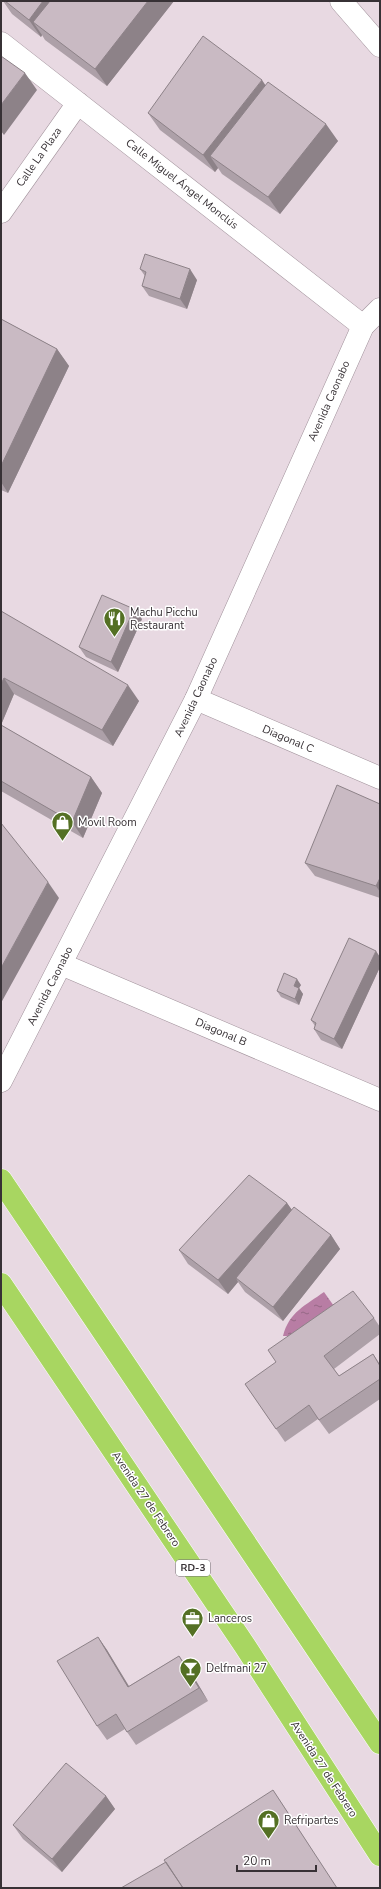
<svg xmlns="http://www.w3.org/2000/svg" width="381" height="1889" font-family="'Nunito Sans',sans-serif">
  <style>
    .water { fill: url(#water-ripples) }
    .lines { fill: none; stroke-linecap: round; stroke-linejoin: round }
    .street-casing { stroke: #a1929b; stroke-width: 23 }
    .secondary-casing { stroke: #a1929b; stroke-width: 23 }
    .highway-casing { stroke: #fff; stroke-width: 23 }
    .street { stroke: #fff; stroke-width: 22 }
    .secondary { stroke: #fff; stroke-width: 22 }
    .highway { stroke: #a8d661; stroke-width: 22 }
    .wall { fill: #ada0a8 }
    .shaded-wall { fill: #8d8288 }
    .building { fill: #c9bac3; stroke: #8d8288 }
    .labels { text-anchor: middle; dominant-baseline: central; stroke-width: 3; stroke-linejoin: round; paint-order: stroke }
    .shield { fill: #fff; stroke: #736f72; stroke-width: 1 }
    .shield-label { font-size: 10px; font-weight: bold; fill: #373135 }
    .street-label { font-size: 11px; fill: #373135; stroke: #fff }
    .poi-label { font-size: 11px; fill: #373135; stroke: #fff; text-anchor: start }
  </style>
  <defs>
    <pattern id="water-ripples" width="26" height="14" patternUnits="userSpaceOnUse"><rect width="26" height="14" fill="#b87da4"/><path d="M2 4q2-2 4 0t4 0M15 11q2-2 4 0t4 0" fill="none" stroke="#966786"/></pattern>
  </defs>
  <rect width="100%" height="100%" fill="#e8d9e2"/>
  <path class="water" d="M324,1292L336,1309L299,1336H283C289,1312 306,1305 324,1292Z"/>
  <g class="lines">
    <defs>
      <path id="street" d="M341,1L380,46
        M1,43L363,326
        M1,212L78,103
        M196,699L380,778
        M61,964L380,1100"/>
      <path id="secondary" d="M1,1081L196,699L363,326L380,309"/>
      <path id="highway" d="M1,1180L380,1743
        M1,1284L245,1646L380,1855"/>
    </defs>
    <use href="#street" class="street-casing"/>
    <use href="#secondary" class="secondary-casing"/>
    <use href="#highway" class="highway-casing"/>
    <use href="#street" class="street"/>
    <use href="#secondary" class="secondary"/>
    <use href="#highway" class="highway"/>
  </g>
  <path class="wall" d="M3,1H174L107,86L45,40L42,35L41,37L12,14Z
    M266,85L338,141L280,214L222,174L218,168L215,172L160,130L148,113Z
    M140,269L197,280L187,309L149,296L142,286L145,276Z
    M1,319L57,349L69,366L8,493L1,490Z
    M1,611L139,701L113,746L14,694L1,725L91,777L102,793L83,838L1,791Z
    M142,619L118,672L86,657L79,647Z
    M380,804V898L315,876L305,863Z
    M380,957V967L342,1049L321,1040L314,1029L315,1026L311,1020Z
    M301,985L299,988L303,994L299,1005L281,997L277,991Z
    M287,1203L291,1209L331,1235L340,1249L283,1321L245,1292L238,1282L228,1294L188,1264L179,1250Z
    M374,1318L380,1327V1334L334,1369L339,1376L373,1354L380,1364V1399L329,1434L318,1419L285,1442L245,1384Z
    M98,1637L107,1650L129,1686L179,1656L189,1669L208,1701L136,1745L125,1729L107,1740L97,1726Z
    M106,1796L115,1809L62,1872L23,1839L13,1825Z"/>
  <path class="shaded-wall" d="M43,1H68L33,22L42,35L41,37L29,20Z
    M148,1H174L107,86L95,69Z
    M25,73L37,90L4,135L1,131V105Z
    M262,80L274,98L210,156L218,168L215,172L203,155Z
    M326,124L338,141L280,214L268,197Z
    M190,269L197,280L187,309L180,299Z
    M57,349L69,366L8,493L1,482V466Z
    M134,609L142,619L118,672L111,662Z
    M4,678L14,694L1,725V684Z
    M128,685L139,701L113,746L102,730Z
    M91,777L102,793L83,838L72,822Z
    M380,878V892L376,886Z
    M48,882L59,898L1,1003V968Z
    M376,951L380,957V967L342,1049L334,1039Z
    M297,979L301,985L299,988L303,994L299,1005L295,999L294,986Z
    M287,1203L297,1217L236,1278L238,1282L228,1294L218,1280Z
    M331,1235L340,1249L283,1321L273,1307Z
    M98,1637L107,1650L137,1700L128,1687Z
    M179,1656L189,1669L208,1701L199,1688Z
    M273,1790L283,1805L337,1888Z
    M106,1796L115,1809L62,1872L52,1859Z"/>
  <path class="building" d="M5,1H43L29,20Z
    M50,1H148L95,69L33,22Z
    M203,36L262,80L203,155L148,113Z
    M1,56L25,73L1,105Z
    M268,82L326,124L268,197L210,156Z
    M145,254L190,269L180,299L142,286L146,272L140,269Z
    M1,319L57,349L1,466Z
    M102,595L134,609L111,662L79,647Z
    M1,611L128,685L102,730L4,678L1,684Z
    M1,725L91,777L72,822L1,781Z
    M337,785L380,804V878L376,886L305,863Z
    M1,823L48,882L1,968Z
    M349,938L376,951L334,1039L314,1029L316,1023L311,1020Z
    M284,973L297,979L294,986L299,988L295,999L277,991Z
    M249,1175L287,1203L218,1280L179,1250Z
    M294,1207L331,1235L273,1307L236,1278Z
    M353,1291L374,1318L324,1356L339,1376L373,1354L380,1366V1379L319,1420L309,1405L276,1429L245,1384L276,1362L268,1350Z
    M98,1637L128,1687L179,1656L199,1688L127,1732L116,1714L97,1726L57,1661Z
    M66,1763L106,1796L52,1859L13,1825Z
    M273,1790L337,1888H183L164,1860Z
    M166,1862L183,1888H121Z"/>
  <defs>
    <symbol id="restaurant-pin" viewBox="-11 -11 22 30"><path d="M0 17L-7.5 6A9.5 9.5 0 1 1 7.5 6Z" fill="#547024" stroke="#fff"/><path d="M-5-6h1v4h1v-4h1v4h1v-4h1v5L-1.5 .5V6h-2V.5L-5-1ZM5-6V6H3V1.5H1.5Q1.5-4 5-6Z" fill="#fff"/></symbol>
    <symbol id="shop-pin" viewBox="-11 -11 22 30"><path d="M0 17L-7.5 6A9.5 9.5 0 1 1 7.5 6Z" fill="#547024" stroke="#fff"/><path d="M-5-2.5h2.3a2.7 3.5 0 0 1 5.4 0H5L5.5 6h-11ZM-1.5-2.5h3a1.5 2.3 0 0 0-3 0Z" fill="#fff"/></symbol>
    <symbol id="office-pin" viewBox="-11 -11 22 30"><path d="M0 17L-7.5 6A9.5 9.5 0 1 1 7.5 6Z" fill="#547024" stroke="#fff"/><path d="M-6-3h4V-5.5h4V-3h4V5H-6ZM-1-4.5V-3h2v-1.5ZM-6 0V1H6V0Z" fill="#fff"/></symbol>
    <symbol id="bar-pin" viewBox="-11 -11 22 30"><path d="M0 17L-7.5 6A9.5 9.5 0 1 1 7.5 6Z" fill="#547024" stroke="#fff"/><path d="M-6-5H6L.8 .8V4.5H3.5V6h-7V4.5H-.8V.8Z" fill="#fff"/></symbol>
  </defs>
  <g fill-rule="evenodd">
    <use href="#restaurant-pin" x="102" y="606" width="25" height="34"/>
    <use href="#shop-pin" x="50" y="810" width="25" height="34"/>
    <use href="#office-pin" x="180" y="1606" width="25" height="34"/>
    <use href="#bar-pin" x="178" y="1656" width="25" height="34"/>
    <use href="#shop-pin" x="256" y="1808" width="25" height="34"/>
  </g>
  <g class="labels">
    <rect class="shield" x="176" y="1560" width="34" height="16" rx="3"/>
    <g class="shield-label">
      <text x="193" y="1568">RD-3</text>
    </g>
    <g class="street-label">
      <text transform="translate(39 157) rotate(-55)">Calle La Plaza</text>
      <text transform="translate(182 184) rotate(38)">Calle Miguel Ángel Monclús</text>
      <text transform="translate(329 401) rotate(-66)">Avenida Caonabo</text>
      <text transform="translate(196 697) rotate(-65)">Avenida Caonabo</text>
      <text transform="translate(288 739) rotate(23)">Diagonal C</text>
      <text transform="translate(50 986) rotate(-63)">Avenida Caonabo</text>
      <text transform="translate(221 1032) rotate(23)">Diagonal B</text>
      <text transform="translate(146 1499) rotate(56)">Avenida 27 de Febrero</text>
      <text transform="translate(324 1769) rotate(57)">Avenida 27 de Febrero</text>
    </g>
    <g class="poi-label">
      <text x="130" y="612">Machu Picchu<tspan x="130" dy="13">Restaurant</tspan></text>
      <text x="78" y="822">Movil Room</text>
      <text x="208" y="1618">Lanceros</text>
      <text x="206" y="1668">Delfmani 27</text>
      <text x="284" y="1820">Refripartes</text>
    </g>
  </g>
  <rect width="381" height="1889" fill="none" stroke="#373135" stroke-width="4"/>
  <path d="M237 1865v6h79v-6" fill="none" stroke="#373135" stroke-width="2"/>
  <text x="243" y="1865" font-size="12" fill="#373135" stroke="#ffffff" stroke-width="3" paint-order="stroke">20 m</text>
</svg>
